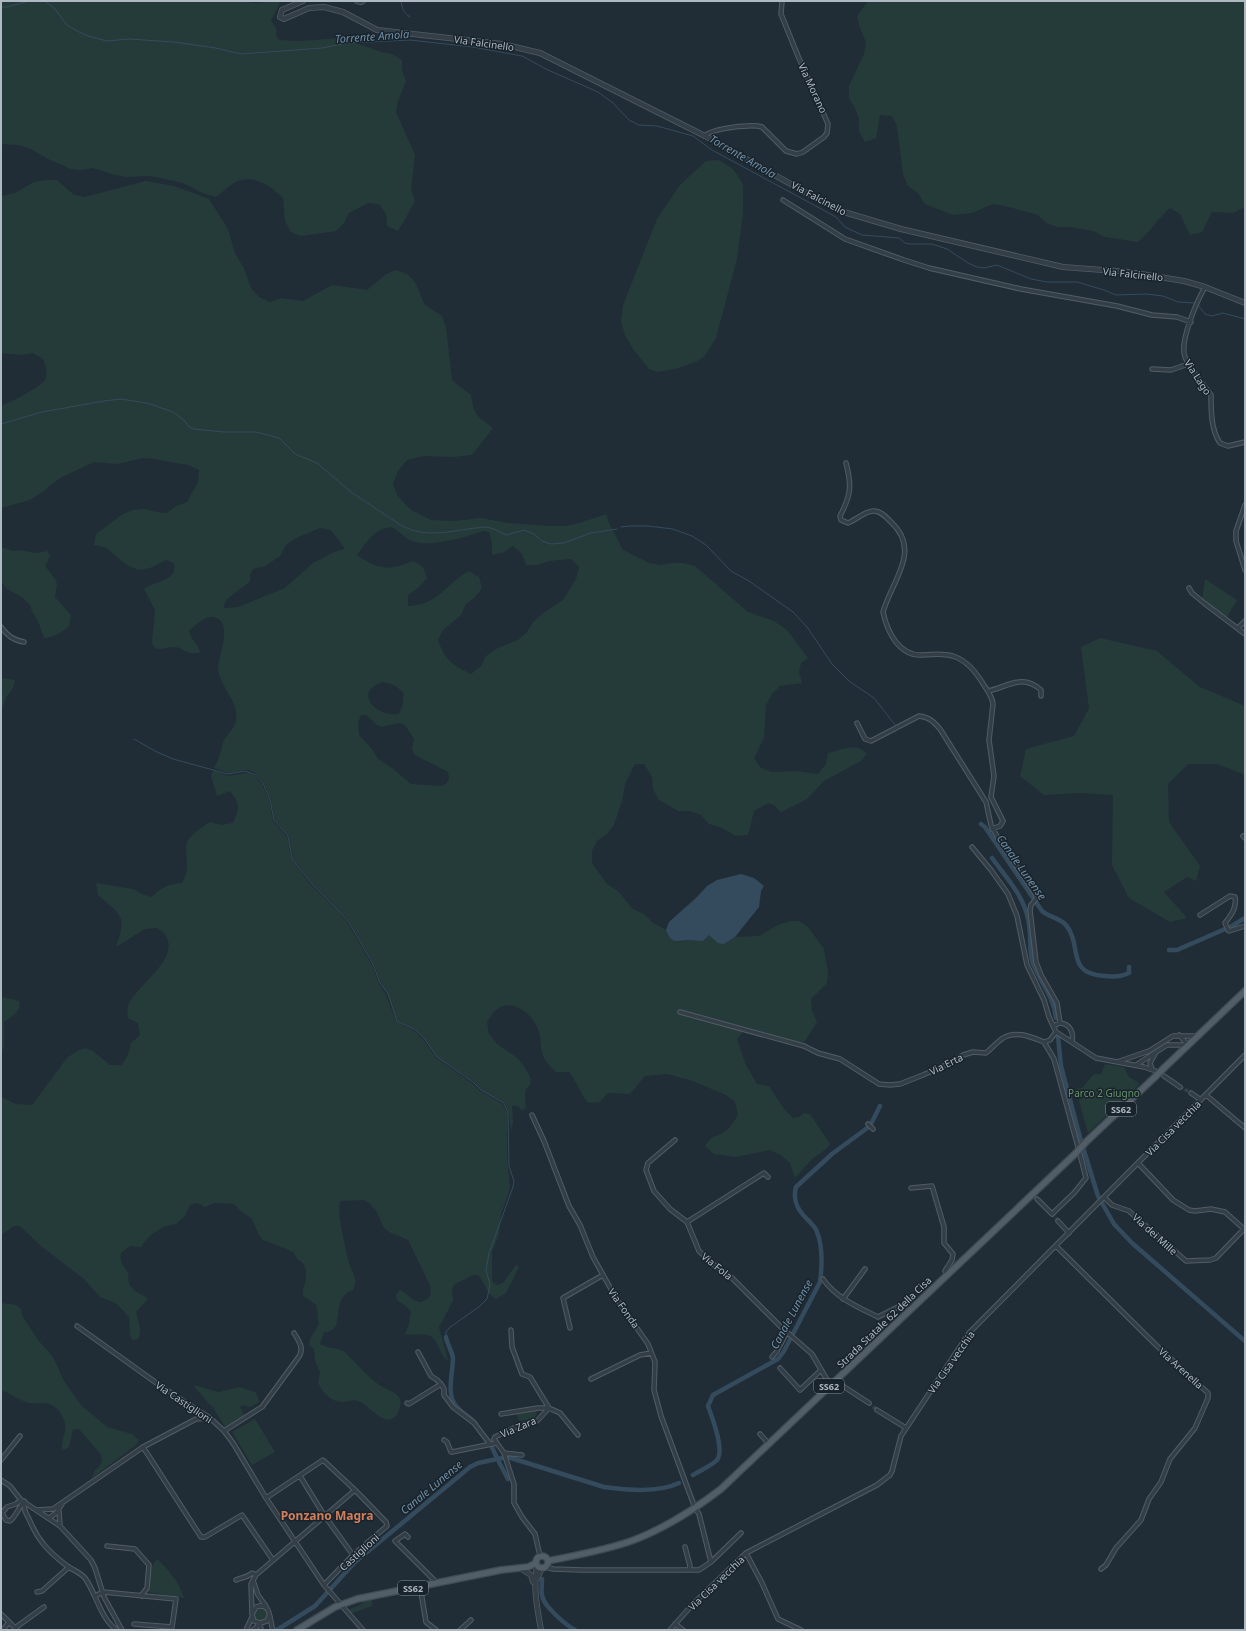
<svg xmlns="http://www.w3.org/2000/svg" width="1246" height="1631" font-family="'Noto Sans',sans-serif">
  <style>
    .green { fill: #253b39; fill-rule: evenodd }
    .water { fill: #344b5d }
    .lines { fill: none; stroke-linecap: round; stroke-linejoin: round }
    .stream { stroke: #344b5d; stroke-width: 1 }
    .canal { stroke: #344b5d; stroke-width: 4.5 }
    .minor-tunnel { stroke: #35424b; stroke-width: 3.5; stroke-dasharray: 3.5 2; stroke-linecap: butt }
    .minor-casing { stroke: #515c65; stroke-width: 5.5 }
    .tertiary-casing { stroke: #515c65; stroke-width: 6 }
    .primary-casing { stroke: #404a53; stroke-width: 8 }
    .minor { stroke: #343e47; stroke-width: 3.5 }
    .tertiary { stroke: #343e47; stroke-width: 4.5 }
    .primary { stroke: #515d67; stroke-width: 5.5 }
    .primary-bridge-casing { stroke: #404a53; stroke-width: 8; stroke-linecap: butt }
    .primary-bridge { stroke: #515d67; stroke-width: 5.5 }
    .labels { text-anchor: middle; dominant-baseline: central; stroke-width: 3; stroke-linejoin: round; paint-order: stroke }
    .shield { fill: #19232b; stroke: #818c96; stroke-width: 1 }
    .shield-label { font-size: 9px; font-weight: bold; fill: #aeb9c4 }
    .street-label { font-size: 10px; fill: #aeb9c4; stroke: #19232b }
    .park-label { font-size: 10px; fill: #66936a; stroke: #19232b }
    .water-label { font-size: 11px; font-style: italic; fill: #6f8fa7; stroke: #19232b }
    .quarter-label { font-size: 12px; font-weight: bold; fill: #d07e5c; stroke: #19232b }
  </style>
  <rect width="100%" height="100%" fill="#202d36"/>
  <path class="green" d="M1,1H245C256,6 268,1 280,1L279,5L271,20L277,30L276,35L279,40L300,41L342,38L381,52L392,54L402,60V71L406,81L398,101L396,112L415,155L411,190L415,201L404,221L398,231L387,226L386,214L379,204L368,203L349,213L344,223L336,231L301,236L291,232L285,221L283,198C270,185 252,173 234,183C228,186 222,193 216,197L205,194L183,183L160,178L149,176L126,177L115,175L93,168L82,170L71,169L50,160L29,148L18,145L1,144Z
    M868,1H1245V209L1243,208L1233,213L1212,212L1202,232L1190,235L1180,214L1170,208C1158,218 1150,232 1138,242L1104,237L1093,231L1071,227H1058L1046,223L1038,215L1005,206L993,204L972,213L953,215L925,204L918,193L908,186L903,174L897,126L892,116L880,115L876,138L865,142L859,131V119L855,108L849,98V86L864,54L866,42L860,28L857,16Z
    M719,160L733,169L740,179L743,185V213L737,259L716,338L704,357L695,362L675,369L657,372L649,369L633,349L625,335L621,322L623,305L657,219L680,185L706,161Z
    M46,180H57L74,195L85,197L146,181L174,186L209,199L228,229L235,253L244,268L251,288L259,297L270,302L281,298L303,301L332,285L367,290L385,275L395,270L407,274L415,282L425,305L442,316L446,327L452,380L471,395C474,416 477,416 493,428L472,455L453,457L424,456L407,460L398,471L393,484L397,495L411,510L431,520L454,521L481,518L508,523L550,526H566L583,522L606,514L609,523L623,550L649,563L660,565L672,563H683L695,566L748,612L774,621L787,630L808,658L801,663L799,672L802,683L780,686L772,694L766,705L764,738L754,758L761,768L772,772L795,771L818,774L826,764L828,753C842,750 856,741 867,754L861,761L824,781L807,799L781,812L774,805L768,803L754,811L748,835L736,836L720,827L709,824L701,815L690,811H678L659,800L653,789L652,777L644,764H635L625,784L622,801L614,825L607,834L597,841L592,851V863L607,884L618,891L633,909L644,914L652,922L666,930L668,936L680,942L687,940L703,941L709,935L724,944L735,937L759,936L780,924L791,921H799L808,927L824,949L828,972L827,983L811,999L812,1011L817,1022L805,1041L794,1043L755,1030L744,1031L737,1039L746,1065L757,1084L769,1086L784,1109L793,1118L799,1117L804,1113L810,1114L830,1144L826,1149L811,1160L795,1178L790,1163L781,1155L770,1150L736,1157L714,1154L705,1146C714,1133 713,1139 723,1133C730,1129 734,1121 738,1115L735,1102L726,1095L693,1081L667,1074L645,1076L630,1094L608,1093L600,1102L588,1103C580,1093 577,1082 569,1072H556C551,1067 545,1062 543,1055C540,1048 541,1038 539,1031C534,1017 517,1000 501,1007C494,1010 491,1016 487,1022L489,1034L497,1044L516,1057L524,1066L531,1079L530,1085L526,1089L525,1095L526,1107L522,1111L518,1106H512L513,1123L511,1131L509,1113L505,1103L481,1090L473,1081L437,1057L424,1038L415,1029L397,1020L388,994L381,983L374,964L351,924L339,910L312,883L293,859L289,836L275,820L271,800L264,783L257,774L251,771L245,770L229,773L214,768C216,764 219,759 220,754C221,751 222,746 223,742C226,735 234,730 236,721C240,703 221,688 218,670C217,659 235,622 214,617C206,615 194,626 189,631C191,640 198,644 200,652C186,657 185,647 173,647C166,647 162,651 155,648L152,643L155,610L144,589C155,581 174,582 175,566L172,562L166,560L150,568L138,570L127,565L105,547L94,545L96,534L123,514L133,510L144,509L156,512L167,513L176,506L187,502L198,482L199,470L188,465L154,459L142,458L118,464L94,462L60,478L41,493L30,500L1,508V406C9,403 41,387 45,380C48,373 46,366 43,359L33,353L21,355L1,353V196L15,193L34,182ZM391,527C399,530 404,538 412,541C429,548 466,537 483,531L489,532L492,543V555L504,552L513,546L522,554L526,565H538L549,561L571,559L579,567L576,579L563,600L542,614L533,622L527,632L518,640L496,649L486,656L481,666L471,674C452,665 445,660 438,640L443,630L461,615L466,604L475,597L482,588L479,577L469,571C445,584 439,605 408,606V595L418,588L427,578L423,567L413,561C389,571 378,570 357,555C367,542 374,529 391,527ZM320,528L331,530L345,549L334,552L313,563L285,588L238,607L224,608C224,596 242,590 250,581V575L253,569L265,566L280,556L286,545L296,538ZM383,682L394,685L403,692C404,700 403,707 399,714C376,718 352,691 383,682ZM361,715H366L377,725L382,727L399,723L405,725L414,739L412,750L415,755L448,772L449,779L446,784L441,786L411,784L393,769L378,759L372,749L359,735L358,723Z
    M1,547L13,551L19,550L35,553L47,551L50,556L45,566L56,580L57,585L55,597L71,615L69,626C63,632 52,638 44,638L38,621L32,611L30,605L22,597L7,589L1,582Z
    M1205,579L1237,600L1227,617L1202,600Z
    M1100,638L1157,651L1200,687L1245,706V775L1217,764H1188L1168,784L1169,822L1200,866L1196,881L1187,877L1164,892L1187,918L1170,922L1129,898L1112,865L1113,795L1080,793L1044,795L1020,776L1026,749L1074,736L1089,708L1081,647Z
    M3,678L15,680C14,689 10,691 6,698C4,702 3,707 1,712V679Z
    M213,770L228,776L245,773H250L255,776L262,784L269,800L273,821L287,837L291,859L311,885L338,911L349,925L372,965L379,984L386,995L396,1021L413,1030L423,1039L436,1058L472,1083L480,1091L503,1104L507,1113V1155L510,1187L509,1192L501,1214L499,1235L492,1252V1281L496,1285L502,1284L516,1265L519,1267L506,1293L496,1299C486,1294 485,1283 478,1275H473L455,1284L452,1289L453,1301L439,1327L448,1361C440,1356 439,1339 428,1335C420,1333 412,1336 405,1334L409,1324L411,1312L407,1307L397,1300L396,1295L400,1290C410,1294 416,1308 427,1299C432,1296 431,1291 430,1285L408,1240L389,1232L384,1228L376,1211L368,1202L363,1200L340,1201C337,1217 346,1250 350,1266C352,1272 357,1278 355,1284C355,1285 353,1289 353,1290C327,1299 349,1332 324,1332L320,1344C328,1349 337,1347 345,1352C356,1363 366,1375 378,1384C384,1389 395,1391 399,1397C402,1402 400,1410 397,1414C386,1431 369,1404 358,1401C353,1399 349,1402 343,1402C332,1403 322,1392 318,1383L320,1372L315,1361L314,1349L309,1345L310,1339L319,1324C317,1318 319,1309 315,1304C312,1301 307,1299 303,1296V1290L306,1279V1273L305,1267L302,1262L297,1259L294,1253L287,1249L263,1240L259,1235L252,1219L242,1212L234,1204L215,1203L205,1207C199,1203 196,1202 190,1205L185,1216L176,1224C161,1226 149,1234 141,1247L130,1246L121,1253C119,1265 125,1265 128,1274C129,1280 127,1282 132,1288C136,1293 144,1295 148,1299L136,1312C138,1322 143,1329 138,1339L132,1340L130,1334L129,1317L117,1304L100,1297L84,1279L42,1247L20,1226H14L1,1235V1097L16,1104L32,1105L67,1058L77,1051L86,1048L93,1051L110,1065H122L128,1054L131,1043L140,1035L138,1023L128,1018C128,1015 127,1010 128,1006C135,986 180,960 166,936C165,933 160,930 157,928L145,929L116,947C127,915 122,916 98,895L96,883L133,889L144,895L152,897C161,887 169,884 182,883C190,867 186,865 186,849C185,837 201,828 210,822L221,825L233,823C240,809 240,803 230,791L217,796L211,776Z
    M3,997L19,1001C22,1012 12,1016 4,1022V1046L1,1054V999Z
    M1105,1064L1124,1067L1129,1077L1139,1083L1138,1086L1088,1133L1076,1089L1082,1088L1094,1074H1101Z
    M1,1303L16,1305L21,1309L22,1315L38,1340L53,1357L64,1381L81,1405L107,1427L132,1434L139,1440L136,1445L92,1478L95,1470L99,1467L102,1461L101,1455L79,1429L73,1430L69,1447L64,1450L62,1448C61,1440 67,1432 65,1424C63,1414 56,1404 45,1403C40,1403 34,1404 29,1403C19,1400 11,1394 1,1390Z
    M193,1385L219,1392L239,1387L255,1392L258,1397L259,1402L250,1407L248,1406L246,1407L244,1405L240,1407L245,1417L225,1427L212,1406L209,1404Z
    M536,1410L537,1414L534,1419L519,1421L516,1414Z
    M255,1419L275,1452L252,1465L232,1432Z
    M157,1559C169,1570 179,1582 184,1598L148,1592C151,1580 148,1568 157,1559Z
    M372,1599V1606L350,1614L348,1610L362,1604L364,1601Z
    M254 1614a7 7 0 1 1 14 0a7 7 0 1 1-14 0Z"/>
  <path class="water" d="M741,874L754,878L764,886L761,891L759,907L735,937L724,944L718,943L709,935L703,941C698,941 692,940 686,940C675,942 670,942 666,930L669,922L697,897L707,886L717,880Z"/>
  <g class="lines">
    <path class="stream" d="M45,1L54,8L67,25L77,31L88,36L107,41L129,39L174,42L216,48L241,54L322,48L348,43L410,40L473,47L522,56L548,70L598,92L613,103L629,120L639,125L657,126L693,136L712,150L836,217L845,227L862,235L899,238L905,243L910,244H932L947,249L968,263L977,267L984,268L997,265L1031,279L1047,282H1077L1104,290L1116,295L1146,294L1163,296L1178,302L1195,303
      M401,1C402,9 404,13 410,17
      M1,7H7L29,1
      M1198,305L1205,314L1212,316L1223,313L1245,319
      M1,424L42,412L104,401L121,399L147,403L173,412L184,420L188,426L194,429L224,432H256L279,438L295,454L317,463L351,492L399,524C427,541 455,529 486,527L494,529L506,535L524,530L534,534L542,541L551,544L564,543L591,533L617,529
      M621,527L629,526H648L673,529L692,536L706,545L731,571L749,581L793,612L807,627L832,664L849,681L874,698L896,726
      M134,739L155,751L173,759L228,774L245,771L256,775L263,783L270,800L274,820L288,836L292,859L312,884L339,911L350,924L373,964L380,983L388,994L397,1021L414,1029L424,1038L437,1057L473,1082L481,1090L504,1103L508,1113L509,1166L514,1181L513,1187L489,1253L486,1270L490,1285L487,1299L480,1306L449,1328L446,1332V1337"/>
    <path class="canal" d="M981,824L985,827L1042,911C1049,917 1060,918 1066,925C1083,946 1065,974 1105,976C1114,977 1121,977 1129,973V967
      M992,858C1005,876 1024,896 1028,919C1032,934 1028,950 1033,964C1041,983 1054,997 1056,1018
      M1169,950H1177L1232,926L1245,918
      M1058,1037L1061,1066L1081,1141L1098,1196L1114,1224L1132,1243L1245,1341
      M446,1337C447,1344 452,1351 453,1358C453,1371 447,1392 454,1403C459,1412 470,1416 476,1424
      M489,1441L497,1458
      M499,1462L508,1479
      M693,1475C701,1470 711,1466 717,1460C725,1450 712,1417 708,1406L713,1395L778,1359L784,1351L820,1282C822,1267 823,1247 817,1232C816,1228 812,1225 810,1222C799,1212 792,1202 796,1187L832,1154L870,1126L880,1106
      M542,1579C542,1585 541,1590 542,1595C543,1606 566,1625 575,1630
      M277,1630L315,1606L355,1562L470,1467L478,1463L507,1457L511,1458L604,1487C627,1490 658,1493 679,1483"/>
    <path class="minor-tunnel" d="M1180,1087L1191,1093
      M1052,1214L1058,1221
      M869,1403L877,1410"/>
    <defs>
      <path id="minor" d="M705,136C712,128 752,124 762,127L786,151L797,154L803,152L824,137L827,133L828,124L798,56L781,14L782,1
        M783,200L845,239L904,260L929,268L1021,289L1117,306L1152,315L1177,317L1191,322
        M1205,287C1197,301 1179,342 1185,357C1191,372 1202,382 1211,395C1211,411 1211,430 1220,443L1228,446L1245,442
        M1152,369L1171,370L1188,364
        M846,463C852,486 851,495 840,516L841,520L848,523C856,520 865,511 873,511C880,510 886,517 891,522C922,551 892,580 883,612C887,631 899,657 923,655C933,654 943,653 953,656C967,661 974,670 982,682C986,689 992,695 993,704L989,740L994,776L991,797L1003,821L1000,826L992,829
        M1245,505L1236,531V541L1245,570
        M1189,588L1192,593L1204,603L1245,634
        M1,627C8,636 13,640 24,642
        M1238,628L1245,621
        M988,691C1008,687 1022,673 1041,690V696
        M857,723L865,739L871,741L919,716C929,717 933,721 940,729L986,802L991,825L999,840L1036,895V899L1031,905L1030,910L1036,962L1041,975L1057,1003L1060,1023
        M1243,836L1245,838
        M972,847L991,870L1008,894L1017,916L1027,965L1044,1000L1049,1017L1056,1032
        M1200,915L1230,896L1235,897C1237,908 1231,915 1225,923L1228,930L1229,931L1245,926
        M680,1012L804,1046L818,1053L840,1059L879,1084L890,1085L900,1084L923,1075L946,1065L963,1055L973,1052L986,1053C992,1048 997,1042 1003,1038C1016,1030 1031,1037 1044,1042L1050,1040L1056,1032L1096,1058L1144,1067L1156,1071
        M1053,1026L1060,1023C1070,1024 1074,1032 1072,1042
        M1044,1042L1054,1059L1078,1147
        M1117,1062L1149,1051L1173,1036H1196
        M1136,1065L1167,1045H1188L1179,1035
        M1152,1069L1150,1063L1155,1054
        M1164,1076L1180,1087
        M1191,1093L1201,1100
        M1206,1095L1245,1128
        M532,1115L544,1141L569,1206L580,1225L593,1257L616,1298L648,1344L655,1362L654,1390L661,1416L695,1508L699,1514L711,1562
        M868,1124L873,1129
        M675,1140L648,1163L646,1170L654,1191L670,1209L687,1222L699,1251L713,1264L732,1278L781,1327L812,1354L830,1385
        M1138,1163L1173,1200L1189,1210L1195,1211L1211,1209L1225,1212L1245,1230
        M911,1188L932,1186L944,1227V1243L953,1254L952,1260L945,1271L948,1273
        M1104,1197L1112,1205L1129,1211L1186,1261L1210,1260L1216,1258L1244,1229
        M1037,1199L1052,1214L1074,1193L1086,1178L1080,1154
        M1058,1221L1069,1233
        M687,1222L764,1173L768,1177
        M1056,1246L1156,1345L1208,1393V1398L1195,1428L1170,1459L1161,1482L1149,1499L1141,1520L1116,1548L1106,1565L1101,1569
        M823,1279C836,1298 858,1307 878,1317L900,1306L915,1305
        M843,1299L865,1269
        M77,1326L162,1387L210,1418L224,1431L233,1443L266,1498L324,1585L363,1630
        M570,1328L563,1298L603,1275
        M511,1330L512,1347L522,1374L530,1377L549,1408
        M856,1351L859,1349L864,1353
        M418,1352L431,1376L437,1380L441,1384
        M772,1357L777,1351L787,1332
        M780,1368L800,1390L821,1370
        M591,1379L640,1355L651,1353
        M835,1381L869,1403
        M407,1403L409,1404C420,1397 430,1391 441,1384L444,1389V1395L453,1407L474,1423L490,1444
        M877,1410L906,1428
        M501,1414L538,1408H548
        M224,1431L262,1407L298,1358C305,1349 299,1341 294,1333
        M760,1434L769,1444
        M444,1440L447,1442L451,1452H452L497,1443
        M143,1447L201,1537H205L242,1515L273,1560
        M504,1453L522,1455
        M1,1460L20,1436
        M300,1476L324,1515L353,1555
        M1,1480L10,1486L21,1500L60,1526L91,1560L95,1568L104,1597L122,1630
        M266,1498L323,1460L355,1490
        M21,1500L16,1504L7,1507L2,1513L6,1520L10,1521C16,1516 18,1509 24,1501
        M25,1502C23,1509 26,1513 29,1519C38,1541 49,1552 67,1566C73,1570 81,1573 85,1578C96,1593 101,1620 117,1630
        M37,1510L53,1509L143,1447L196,1419L210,1418
        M59,1511L60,1525
        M49,1518L56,1513L62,1504
        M408,1537L405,1534L395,1541L437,1583
        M107,1546L135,1549L149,1565L147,1588L141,1596
        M746,1553L762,1583L778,1619L801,1630
        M540,1556L535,1534L522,1517L514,1503V1484L504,1453L494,1439L495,1437L518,1426L537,1421L549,1408L560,1413L578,1435
        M546,1567L553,1569L582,1570H687L689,1569L690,1566L685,1547
        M688,1570H699L711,1562L741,1533
        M236,1580C242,1577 247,1578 252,1573L256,1575
        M253,1580L258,1595L266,1606
        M420,1586L426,1622L436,1630
        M37,1592L42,1591L69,1567
        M95,1596L103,1592L176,1599L172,1627L134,1624
        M1,1614L17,1630
        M252,1614L251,1584L256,1575L355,1490L386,1522L387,1526L353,1555L324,1585
        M269,1616L267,1621L260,1623L254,1621L252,1614L256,1607C272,1601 269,1620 273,1630
        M260,1623L261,1630
        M675,1624L683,1630
        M15,1628L44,1607
        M3,1630L9,1622
        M246,1630L252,1617
        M253,1630L257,1627L258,1623
        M460,1630L471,1620
        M670,1630L692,1605L746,1553L877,1485L890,1475L892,1471L901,1436L969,1333L1245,1055"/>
      <path id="tertiary" d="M303,1L282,10L280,17L284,19L309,8L324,7L343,12L377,30L502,44L540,53L705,136L821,201L847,213L901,229L1063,267L1129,272L1184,281L1205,287L1245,303
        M357,1L361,2L363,1
        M537,1565C533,1587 537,1608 541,1630
        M520,1568L531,1575L533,1582
        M537,1579L542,1568"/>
      <path id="primary" d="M1164,1068L1245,991
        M1087,1141L1155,1077
        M536 1562a6 6 0 1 1 12 0a6 6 0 1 1-12 0Z
        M548,1561C577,1555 607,1550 634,1540C665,1528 695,1509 721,1489L1075,1154
        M297,1630L335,1607L357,1599L501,1570L528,1567L536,1563"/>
    </defs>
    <use href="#minor" class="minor-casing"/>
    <use href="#tertiary" class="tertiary-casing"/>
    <use href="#primary" class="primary-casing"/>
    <use href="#minor" class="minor"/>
    <use href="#tertiary" class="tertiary"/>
    <use href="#primary" class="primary"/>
    <defs>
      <path id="primary-bridge" d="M1155,1077L1164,1068
        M1075,1154L1087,1141"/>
    </defs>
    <use href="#primary-bridge" class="primary-bridge-casing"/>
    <use href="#primary-bridge" class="primary-bridge"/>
  </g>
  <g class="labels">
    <g class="shield">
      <rect x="1106" y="1102" width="30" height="14" rx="3"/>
      <rect x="814" y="1379" width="30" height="14" rx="3"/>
      <rect x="398" y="1581" width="30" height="14" rx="3"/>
    </g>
    <g class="shield-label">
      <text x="1121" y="1109">SS62</text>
      <text x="829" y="1386">SS62</text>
      <text x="413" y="1588">SS62</text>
    </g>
    <g class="street-label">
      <text transform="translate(484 43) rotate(8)">Via Falcinello</text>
      <text transform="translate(813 88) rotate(65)">Via Morano</text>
      <text transform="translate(819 198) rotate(28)">Via Falcinello</text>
      <text transform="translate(1133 274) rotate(6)">Via Falcinello</text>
      <text transform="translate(1198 377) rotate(57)">Via Lago</text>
      <text transform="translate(946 1064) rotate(-26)">Via Erta</text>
      <text transform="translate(1173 1128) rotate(-45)">Via Cisa vecchia</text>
      <text transform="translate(1155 1234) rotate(42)">Via dei Mille</text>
      <text transform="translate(717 1266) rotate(39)">Via Fola</text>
      <text transform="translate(624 1308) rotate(55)">Via Fonda</text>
      <text transform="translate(884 1322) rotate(-44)">Strada Statale 62 della Cisa</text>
      <text transform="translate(951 1362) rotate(-55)">Via Cisa vecchia</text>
      <text transform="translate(1181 1368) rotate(42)">Via Arenella</text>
      <text transform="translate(184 1402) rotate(34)">Via Castiglioni</text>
      <text transform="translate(518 1427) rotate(-23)">Via Zara</text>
      <text transform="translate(359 1552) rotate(-42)">Castiglioni</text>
      <text transform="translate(716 1583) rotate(-44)">Via Cisa vecchia</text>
    </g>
    <g class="park-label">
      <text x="1104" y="1093">Parco 2 Giugno</text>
    </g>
    <g class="water-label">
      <text transform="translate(372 36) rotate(-4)">Torrente Amola</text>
      <text transform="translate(743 156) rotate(30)">Torrente Amola</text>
      <text transform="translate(1022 867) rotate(55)">Canale Lunense</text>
      <text transform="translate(791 1314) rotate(-62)">Canale Lunense</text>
      <text transform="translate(431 1487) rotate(-40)">Canale Lunense</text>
    </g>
    <g class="quarter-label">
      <text x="327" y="1515">Ponzano Magra</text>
    </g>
  </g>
  <rect width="1246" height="1631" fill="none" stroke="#aeb9c4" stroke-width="4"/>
</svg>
